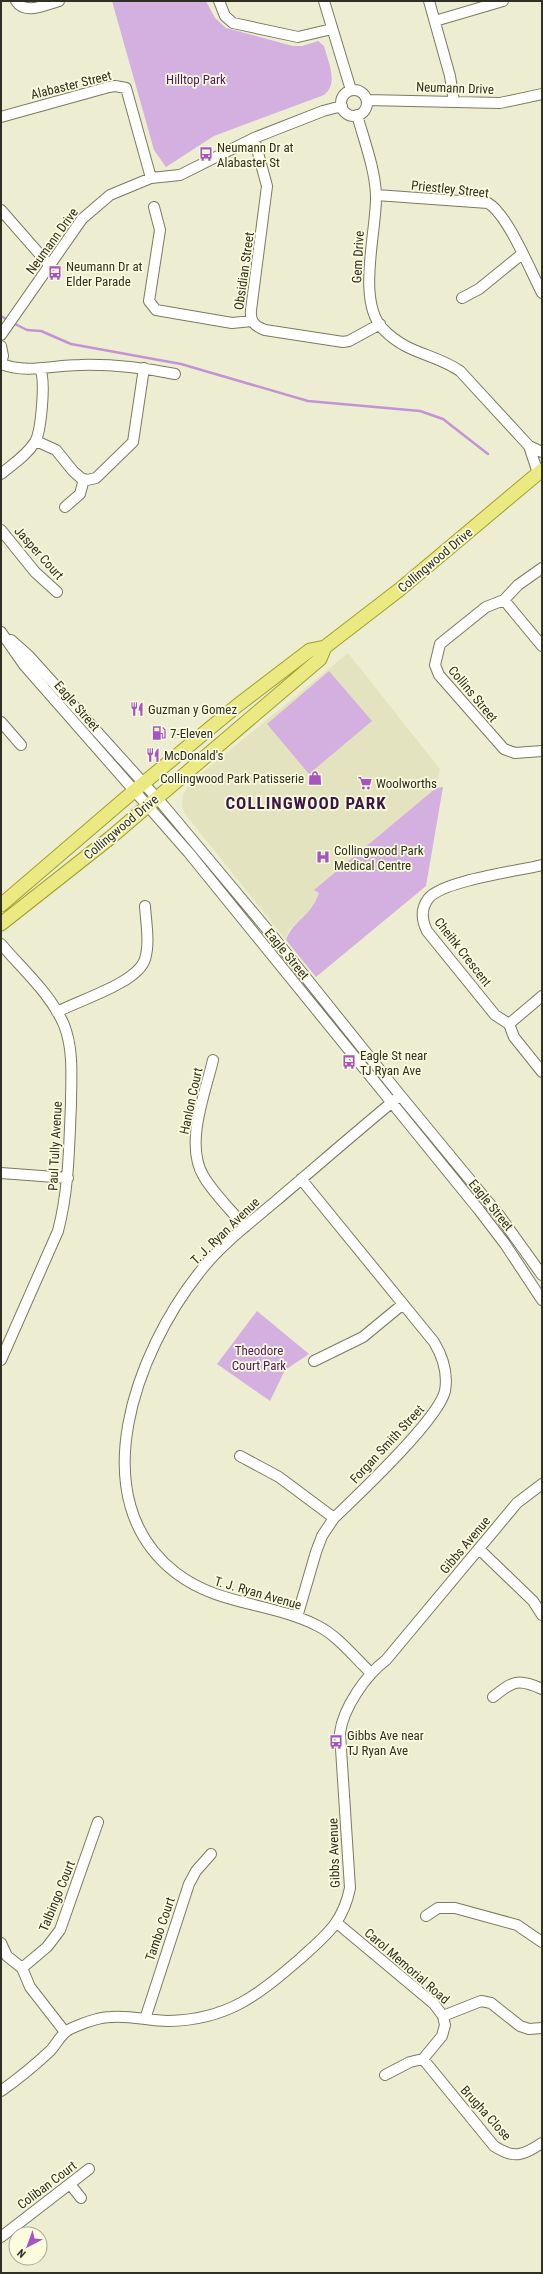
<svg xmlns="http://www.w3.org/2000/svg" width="543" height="2274" font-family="'Roboto Condensed',sans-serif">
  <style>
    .built { fill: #e3e4bf }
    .green { fill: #d3b0df }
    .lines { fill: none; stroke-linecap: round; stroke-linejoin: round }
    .stream { stroke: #c493d5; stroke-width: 2.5 }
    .minor-casing { stroke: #7a7a60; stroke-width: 12 }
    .major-casing { stroke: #a19e2b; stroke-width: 15 }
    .minor { stroke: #fff; stroke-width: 10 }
    .major { stroke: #ebe982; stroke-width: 13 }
    .labels { text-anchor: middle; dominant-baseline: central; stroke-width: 3.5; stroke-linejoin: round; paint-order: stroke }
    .park-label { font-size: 13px; fill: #521564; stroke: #fbfbde }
    .street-label { font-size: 13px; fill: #2f2f24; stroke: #fbfbde }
    .poi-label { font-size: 13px; fill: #2f2f24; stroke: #fbfbde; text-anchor: start }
    .district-label { font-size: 17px; font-weight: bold; letter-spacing: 1px; fill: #3d1549; stroke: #fbfbde }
  </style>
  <rect width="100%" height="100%" fill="#edeed1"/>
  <path class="built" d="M348,653L440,769L436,788L315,890L320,893L315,905L289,930L286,940L185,814L182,807L183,794L192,781Z"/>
  <path class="green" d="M112,1H206L215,18L226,28L293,46H302L318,41L324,46C328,61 339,84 324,95L214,136L166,167L154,150Z
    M329,671L372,721L309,774L267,724Z
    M443,787L426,886L316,977L286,940C293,920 311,917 319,893L314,890L436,788Z
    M257,1311L309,1354L285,1370L270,1401L217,1364Z"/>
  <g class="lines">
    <path class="stream" d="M1,316L9,321
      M13,323L27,330L41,331L71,344L181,364L308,401L420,411L443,419L488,454"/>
    <defs>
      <path id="minor" d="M16,1C25,15 45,5 59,1
        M219,1L225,16L233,23L298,37L332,29
        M324,1L351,90
        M429,1L450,76L454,102
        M435,21L503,1
        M341 103a13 13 0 1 1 26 0a13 13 0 1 1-26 0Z
        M367,100L500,103L542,94
        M357,115C364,140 375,169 376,195C377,230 356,301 383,329C408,355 434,353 460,371L529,446L542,452
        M1,117L109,87L115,86L126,88L151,178
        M254,138L267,186L251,310C250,321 254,326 265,330L343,342L349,341L380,324
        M376,195L488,203C508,215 530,270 542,293
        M154,207L160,230L149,301L156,310L232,323L252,321
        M1,210L50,266
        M462,298L479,289L522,254
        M1,335L82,219L110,195L151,178L180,175L254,138L323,111L342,106
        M1,346L3,356L1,363
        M1,364C28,374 53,365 80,365C112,364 144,368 175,374
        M36,441L56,450L73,471L82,479L87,480L96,478L133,442L144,368
        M529,446L538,473
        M1,474C13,464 27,455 35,442C41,432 46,380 40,369
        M65,507L80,494L84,479
        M1,530L35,572L57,592
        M542,568L518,585L504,600L486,607L440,644L435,665L439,675L504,749L515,753L542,751
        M504,600L542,646
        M1,632L24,665L189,853L479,1210L505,1244L542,1300
        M11,640L29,656L164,806L271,934L400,1095L499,1215L542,1275
        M1,722L21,745
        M542,865C518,871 441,881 428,899C420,910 422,921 427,931L495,1015L509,1024L514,1037L542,1072
        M1,944C22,969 51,994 64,1025C74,1050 71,1079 71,1104C69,1147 69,1189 58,1231L1,1360
        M57,1012C79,1000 138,983 145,959C150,943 146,923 145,906
        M509,1024L542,996
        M213,1060C205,1094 184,1145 204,1177C215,1195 231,1210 245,1227
        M1,1173L68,1178
        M314,1361L363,1337L403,1304
        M240,1456L279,1477L334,1518
        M479,1549L533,1601L542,1615
        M297,1617L316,1552L322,1536L334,1518C359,1494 438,1420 445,1391C448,1374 443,1357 434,1342L301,1179
        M370,1672C354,1657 338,1636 318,1626C271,1602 219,1606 176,1573C80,1499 137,1351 199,1273C220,1245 250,1223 277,1200C317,1166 356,1132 396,1099
        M493,1697C513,1681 518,1678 542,1689
        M426,1916L438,1908H455L517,1925L542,1942
        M337,1923L434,2004L443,2016L445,2025L442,2036L423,2059L410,2062L385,2075
        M1,1943L7,1956L22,1968L30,1987L65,2032
        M22,1968L47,1947L60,1930L98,1822
        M443,2016L481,2001L491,2003L520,2026L529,2029L542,2028
        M145,2019L189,1884L196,1871L211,1854
        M423,2059L494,2146C514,2159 523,2156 542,2143
        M1,2091C18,2079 35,2065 50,2051C57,2044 61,2033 70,2029C81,2024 99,2017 111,2017C130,2015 149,2021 168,2021C228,2020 258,1995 301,1958C326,1935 343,1923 350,1888L340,1733C343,1708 366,1675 386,1660L517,1503L542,1484
        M70,2184L81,2198
        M1,2237L89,2169"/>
      <path id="major" d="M1,905L134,791L238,705L310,650L325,647L399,590L542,470
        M1,924L110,838L320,659L325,647"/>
    </defs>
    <use href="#minor" class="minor-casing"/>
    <use href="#major" class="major-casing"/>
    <use href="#minor" class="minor"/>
    <use href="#major" class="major"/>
  </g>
  <defs>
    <symbol id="bus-bare" viewBox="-9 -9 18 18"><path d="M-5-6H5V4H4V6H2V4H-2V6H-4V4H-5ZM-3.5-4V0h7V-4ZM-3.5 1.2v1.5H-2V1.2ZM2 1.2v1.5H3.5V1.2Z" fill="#a753c2" stroke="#fbfbde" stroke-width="2.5" paint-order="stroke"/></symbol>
    <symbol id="restaurant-bare" viewBox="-9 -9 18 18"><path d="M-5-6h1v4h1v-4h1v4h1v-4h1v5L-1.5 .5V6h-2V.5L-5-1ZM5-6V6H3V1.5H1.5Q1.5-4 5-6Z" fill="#a753c2" stroke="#fbfbde" stroke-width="2.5" paint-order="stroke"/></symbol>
    <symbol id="fuel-bare" viewBox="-9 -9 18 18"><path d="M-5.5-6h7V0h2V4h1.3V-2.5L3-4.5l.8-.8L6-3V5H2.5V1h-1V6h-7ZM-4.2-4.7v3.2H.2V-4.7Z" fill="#a753c2" stroke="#fbfbde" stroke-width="2.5" paint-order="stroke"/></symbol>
    <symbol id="shop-bare" viewBox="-9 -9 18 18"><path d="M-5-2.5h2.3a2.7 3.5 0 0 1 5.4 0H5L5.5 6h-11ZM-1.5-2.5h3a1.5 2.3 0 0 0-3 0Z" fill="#a753c2" stroke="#fbfbde" stroke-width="2.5" paint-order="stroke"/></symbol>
    <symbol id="supermarket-bare" viewBox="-9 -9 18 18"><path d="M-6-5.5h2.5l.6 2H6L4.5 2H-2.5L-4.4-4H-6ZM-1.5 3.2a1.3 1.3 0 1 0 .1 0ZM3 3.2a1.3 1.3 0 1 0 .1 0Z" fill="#a753c2" stroke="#fbfbde" stroke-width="2.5" paint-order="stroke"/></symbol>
    <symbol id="hospital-bare" viewBox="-9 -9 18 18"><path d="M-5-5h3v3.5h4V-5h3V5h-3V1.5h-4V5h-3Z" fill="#a753c2" stroke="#fbfbde" stroke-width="2.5" paint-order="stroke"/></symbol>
  </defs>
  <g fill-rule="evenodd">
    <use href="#bus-bare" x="196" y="144" width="20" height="20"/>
    <use href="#bus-bare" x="45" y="263" width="20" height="20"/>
    <use href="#restaurant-bare" x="127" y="699" width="20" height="20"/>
    <use href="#fuel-bare" x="149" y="723" width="20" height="20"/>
    <use href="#restaurant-bare" x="143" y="745" width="20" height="20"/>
    <use href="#shop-bare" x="305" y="768" width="20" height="20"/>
    <use href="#supermarket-bare" x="355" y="773" width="20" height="20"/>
    <use href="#hospital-bare" x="313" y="847" width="20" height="20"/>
    <use href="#bus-bare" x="339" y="1052" width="20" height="20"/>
    <use href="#bus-bare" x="326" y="1732" width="20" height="20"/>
  </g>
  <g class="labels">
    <g class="park-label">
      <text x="196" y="79">Hilltop Park</text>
      <text x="259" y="1350">Theodore<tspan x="259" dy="15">Court Park</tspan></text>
    </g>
    <g class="street-label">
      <text transform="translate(71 85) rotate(-14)">Alabaster Street</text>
      <text transform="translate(455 88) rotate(2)">Neumann Drive</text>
      <text transform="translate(450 189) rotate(6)">Priestley Street</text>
      <text transform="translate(52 241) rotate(-54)">Neumann Drive</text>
      <text transform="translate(358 257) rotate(-87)">Gem Drive</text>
      <text transform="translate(244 271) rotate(-82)">Obsidian Street</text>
      <text transform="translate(39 553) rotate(48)">Jasper Court</text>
      <text transform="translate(435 560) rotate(-40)">Collingwood Drive</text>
      <text transform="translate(473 694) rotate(50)">Collins Street</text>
      <text transform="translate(77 706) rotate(49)">Eagle Street</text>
      <text transform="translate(121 827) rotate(-40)">Collingwood Drive</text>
      <text transform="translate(463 952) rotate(52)">Cheihk Crescent</text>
      <text transform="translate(287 954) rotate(51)">Eagle Street</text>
      <text transform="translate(191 1101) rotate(-78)">Hanlon Court</text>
      <text transform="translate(55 1146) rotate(-87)">Paul Tully Avenue</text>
      <text transform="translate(491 1205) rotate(51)">Eagle Street</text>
      <text transform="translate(225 1231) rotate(-44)">T. J. Ryan Avenue</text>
      <text transform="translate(387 1444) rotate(-47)">Forgan Smith Street</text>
      <text transform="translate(465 1545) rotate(-50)">Gibbs Avenue</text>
      <text transform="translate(258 1593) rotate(16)">T. J. Ryan Avenue</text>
      <text transform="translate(334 1853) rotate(-92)">Gibbs Avenue</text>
      <text transform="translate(57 1896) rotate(-68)">Talbingo Court</text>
      <text transform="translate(160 1929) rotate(-71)">Tambo Court</text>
      <text transform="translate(407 1966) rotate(41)">Carol Memorial Road</text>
      <text transform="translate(486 2113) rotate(48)">Brugha Close</text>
      <text transform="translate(47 2185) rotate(-37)">Coliban Court</text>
    </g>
    <g class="poi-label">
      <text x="217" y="147">Neumann Dr at<tspan x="217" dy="15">Alabaster St</tspan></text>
      <text x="66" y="266">Neumann Dr at<tspan x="66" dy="15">Elder Parade</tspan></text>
      <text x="148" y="709">Guzman y Gomez</text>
      <text x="170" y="733">7-Eleven</text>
      <text x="164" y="755">McDonald's</text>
      <text x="304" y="778" text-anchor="end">Collingwood Park Patisserie</text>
      <text x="376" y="783">Woolworths</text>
      <text x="334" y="850">Collingwood Park<tspan x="334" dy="15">Medical Centre</tspan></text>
      <text x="360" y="1055">Eagle St near<tspan x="360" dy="15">TJ Ryan Ave</tspan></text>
      <text x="347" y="1735">Gibbs Ave near<tspan x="347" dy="15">TJ Ryan Ave</tspan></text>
    </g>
    <g class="district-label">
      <text x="306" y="803">COLLINGWOOD PARK</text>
    </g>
  </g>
  <rect width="543" height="2274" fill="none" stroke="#2f2f24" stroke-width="4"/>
  <g transform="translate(28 2246) rotate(221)"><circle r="19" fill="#fbfbde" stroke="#a9a994"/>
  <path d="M0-3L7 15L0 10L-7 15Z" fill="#a753c2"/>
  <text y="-6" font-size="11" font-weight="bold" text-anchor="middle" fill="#2f2f24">N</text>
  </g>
</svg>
